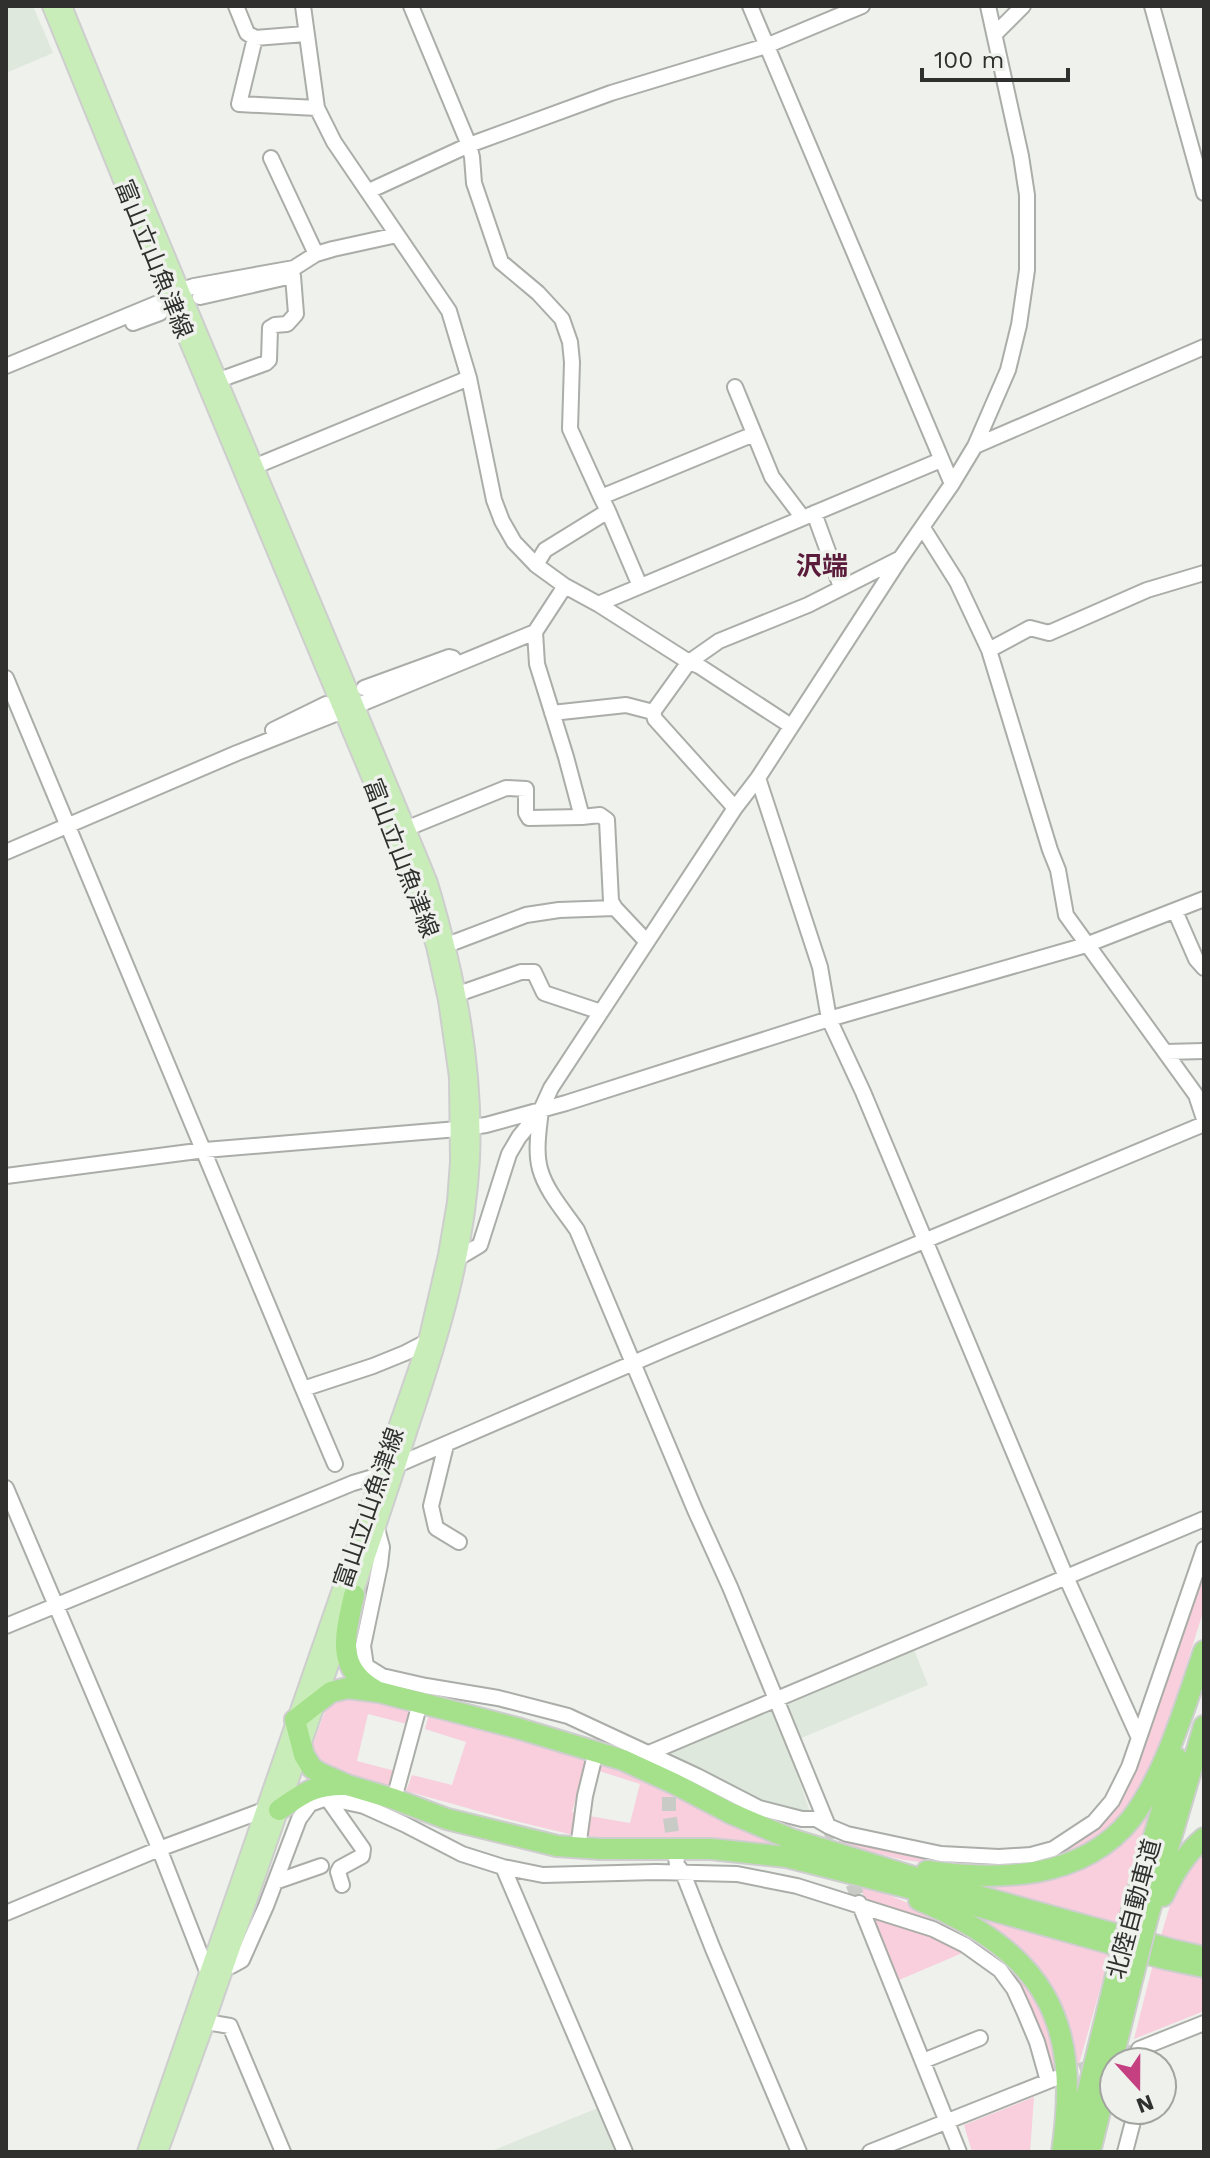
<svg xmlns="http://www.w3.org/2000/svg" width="1210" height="2158" font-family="'Work Sans','Noto Sans JP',sans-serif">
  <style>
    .built { fill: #dfe8dc }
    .green { fill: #f9cedd }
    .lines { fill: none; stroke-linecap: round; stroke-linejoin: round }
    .minor-tunnel { stroke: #c8cbc6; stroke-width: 14; stroke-dasharray: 14 7; stroke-linecap: butt }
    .minor-casing { stroke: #aaada8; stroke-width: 18 }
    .major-casing { stroke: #cdcecd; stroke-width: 20 }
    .highway-casing { stroke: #cdcecd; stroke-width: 24 }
    .minor { stroke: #fff; stroke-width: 14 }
    .major { stroke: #c9edb9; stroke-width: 16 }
    .highway { stroke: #a5e18a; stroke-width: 20 }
    .highway-bridge-casing { stroke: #cdcecd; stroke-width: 24; stroke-linecap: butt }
    .highway-bridge { stroke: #a5e18a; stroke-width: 20 }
    .labels { text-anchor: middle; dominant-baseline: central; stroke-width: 7; stroke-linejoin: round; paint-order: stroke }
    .street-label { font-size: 24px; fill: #30312f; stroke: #eef1ec }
    .neighbourhood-label { font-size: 26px; font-weight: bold; fill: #5a1a39; stroke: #eef1ec }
  </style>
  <rect width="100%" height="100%" fill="#eef1ec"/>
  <path class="built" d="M6,6H33L53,53L6,73Z
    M913,1647L928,1685L787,1744L811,1815L763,1806L660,1752Z
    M598,2108L616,2152H489Z"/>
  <path class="green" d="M1204,1556V1609L1163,1739L1143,1786L1130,1807L1108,1830L1086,1846L1063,1857L1025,1866L958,1867L904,1860L860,1849L839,1842L841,1836L926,1855L1038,1852L1103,1819Z
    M342,1692L410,1707L407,1724L368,1714L357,1761L395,1771L391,1786L336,1772L310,1752L328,1703Z
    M429,1714L588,1755L572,1812L576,1813L573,1835L507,1819L406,1791L412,1775L452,1785L466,1742L425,1729Z
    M601,1761L636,1773L790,1846L697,1838L634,1840L587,1836L589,1816L630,1823L640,1784L596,1770Z
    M1153,1798L1116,1927L953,1882L1044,1876Z
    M1204,1845V1949L1160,1939L1177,1882Z
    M859,1886L882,1892L936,1915L1007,1958L1044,2009L1059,2068L1047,2070L1001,1967L868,1904Z
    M942,1902L1111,1950L1076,2075L1051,1993Z
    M868,1912L938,1935L967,1951L899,1980Z
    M1153,1964L1204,1975V2011L1134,2039Z
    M1034,2097L1030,2152H972L964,2125Z"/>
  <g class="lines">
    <path class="minor-tunnel" d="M669,1776V1812L676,1857
      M828,1826L857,1895
      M1060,2077L1139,2049"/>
    <defs>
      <path id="minor" d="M236,6L247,33L255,38L305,34
        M303,6L317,108L334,142L449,311L469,378L494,500L502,521L514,542L536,565L565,586L598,604L689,662L699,666L791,726
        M411,6L469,145L472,157L474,183L501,262L538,293L562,319L570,342L572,362L570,429L601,497
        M750,6L952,484
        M1152,6L1204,193
        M995,34L1023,6
        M255,38L239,104L317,108
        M271,158L316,254
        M369,191L469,145L611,93L766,46L862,6
        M182,290L194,286L294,268L316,254L333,249L397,235
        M200,297L292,276
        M133,323L160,313
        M6,366L170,298
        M219,380L266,363L269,360L270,328L275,325L287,324L296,314L293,276
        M735,387L772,477L803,518
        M975,446L1204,347
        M256,466L469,378
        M608,511L601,497L754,434
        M814,513L841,587
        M923,528L957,582L989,650L1050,850L1058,870L1066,915L1196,1095L1204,1119
        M536,565L545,550L608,511L640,586
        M598,604L941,460
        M535,632L537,664L566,757L582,817L600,815L607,820L611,901L615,908L647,942
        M989,650L1030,628L1049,633L1147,590L1204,573
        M6,678L303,1389L373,1366L405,1353L434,1338
        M364,688L449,657L453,658
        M356,706L535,632L565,586
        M653,712L689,662L719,641L808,605L899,559
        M653,712L655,719L735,808
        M552,713L626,705L653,712
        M273,730L326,704
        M758,778L820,967L829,1019L863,1092L1066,1577L1139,1738
        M398,832L506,788L526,789V813L529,818L582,817
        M6,852L237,753L343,711
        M1175,911L1196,959L1204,968
        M447,945L526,915L559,910L615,908
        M458,994L521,972H534L544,993L601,1012
        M1165,1052L1204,1051
        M541,1110C539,1128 535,1151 540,1169C546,1191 564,1211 577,1230L695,1510L730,1587L828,1826
        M6,1176L205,1150L458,1129L486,1125L566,1103L829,1019L1086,945L1204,899
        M460,1257L480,1245L509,1154L519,1137L541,1110L551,1088L735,808L758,778L900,559L952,484L975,446L1008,370L1019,325L1027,270V195L1021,156L988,6
        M303,1389L335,1464
        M446,1445L431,1506L436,1528L459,1542
        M397,1465L668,1348L1204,1124
        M6,1488L157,1843L207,1971
        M376,1525L382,1547L380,1565L363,1646L366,1666L382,1676L426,1686L498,1698L568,1716L697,1776L759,1808L802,1819H816L828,1826L847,1834L941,1854L999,1857L1031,1855L1053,1849L1094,1822L1112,1801L1129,1767L1204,1549
        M6,1626L353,1483L380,1475
        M649,1753L1204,1519
        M327,1798L363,1849L362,1856L340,1868L338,1872L342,1885
        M394,1799L420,1703
        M578,1848L585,1796L596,1751
        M676,1857L677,1865L683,1873L713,1949L799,2152
        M503,1867L625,2152
        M275,1882L321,1866
        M859,1903L959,2152
        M6,1913L159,1849L264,1810
        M223,1968L231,1966L242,1960L266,1906L299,1819L310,1804L327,1798L364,1806L404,1824L462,1854L503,1867L543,1875L656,1872L737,1874L797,1886L933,1929L965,1945L1000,1970L1014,1989L1024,2011L1037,2042L1048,2081
        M206,2022L230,2026L283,2152
        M1139,2049L1204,2023
        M923,2061L980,2038
        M870,2152L1056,2078
        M1125,2152L1136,2110"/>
      <path id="major" d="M51,6L170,298L417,889L435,946L447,1000L458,1077L459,1162L456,1202L447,1255L427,1341L146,2152
        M63,6C182,300 309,590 429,883C456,974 475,1064 471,1159C466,1253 440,1337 410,1426C391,1485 371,1545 350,1605
        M159,2152L206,2022L343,1627"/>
      <path id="highway" d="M354,1595C346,1633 334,1667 375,1690
        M279,1810C302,1794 313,1785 343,1785
        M927,1871C998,1881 1082,1880 1131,1819C1166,1774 1185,1705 1204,1651
        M1163,1896C1173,1874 1185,1854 1204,1838
        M919,1900C1043,1953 1082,2017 1062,2152
        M1132,1911L1177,1758
        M1148,1916L1204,1726
        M1204,1957L1173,1950L946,1887L791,1839L730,1813L673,1783L623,1760L517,1728L379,1692L348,1688L331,1692L295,1720L304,1755L312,1768L320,1773L347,1785L394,1799L447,1819L557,1846L601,1849H711L787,1857L941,1896L1166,1959L1204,1967
        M1074,2148L1117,1971
        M1090,2152L1133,1976"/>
    </defs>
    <use href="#minor" class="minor-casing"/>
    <use href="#major" class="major-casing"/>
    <use href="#highway" class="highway-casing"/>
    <use href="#minor" class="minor"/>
    <use href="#major" class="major"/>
    <use href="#highway" class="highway"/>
    <defs>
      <path id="highway-bridge" d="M1117,1971L1132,1911
        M1133,1976L1148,1916"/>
    </defs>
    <use href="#highway-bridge" class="highway-bridge-casing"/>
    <use href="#highway-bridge" class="highway-bridge"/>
  </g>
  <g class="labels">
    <g class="street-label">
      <text transform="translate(154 259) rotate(68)">富山立山魚津線</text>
      <text transform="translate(401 858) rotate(69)">富山立山魚津線</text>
      <text transform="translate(369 1508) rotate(-71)">富山立山魚津線</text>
      <text transform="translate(1134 1909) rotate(-75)">北陸自動車道</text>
    </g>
    <g class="neighbourhood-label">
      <text x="822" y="566">沢端</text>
    </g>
  </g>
  <rect width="1210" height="2158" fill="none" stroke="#30312f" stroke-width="16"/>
  <g transform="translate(1138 2086) rotate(159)"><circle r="38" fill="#eef1ec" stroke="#a2a4a0" stroke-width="2"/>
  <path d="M0-6L14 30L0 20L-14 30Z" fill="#c54081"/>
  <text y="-12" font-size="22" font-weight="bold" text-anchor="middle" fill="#30312f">N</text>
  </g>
  <path d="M922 68v12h146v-12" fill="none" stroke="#30312f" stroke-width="4"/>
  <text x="934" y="68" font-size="24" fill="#30312f" stroke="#eef1ec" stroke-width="6" paint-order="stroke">100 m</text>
</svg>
